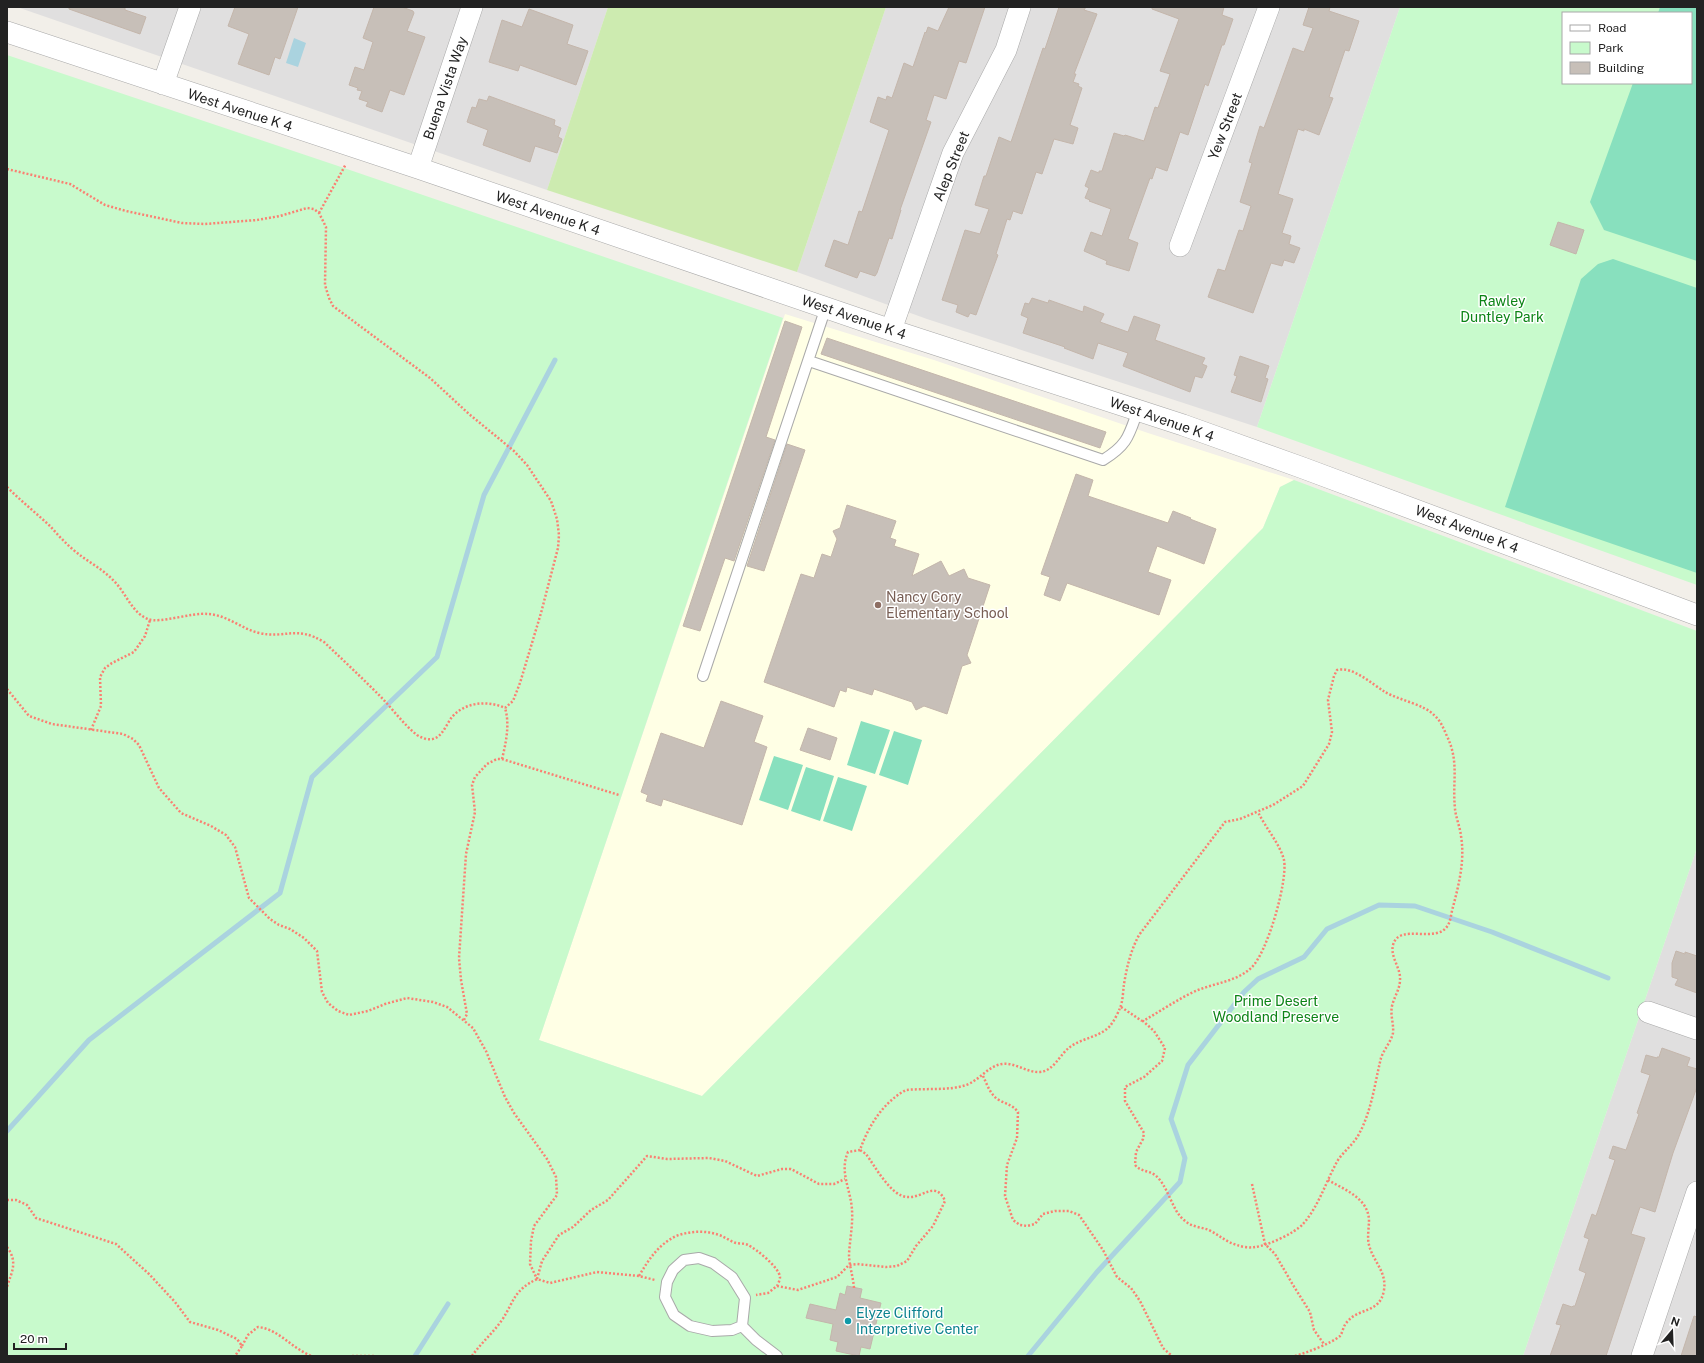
<svg xmlns="http://www.w3.org/2000/svg" width="1704" height="1363" font-family="'Public Sans',sans-serif">
  <style>
    .residential { fill: #e0dfdf }
    .education { fill: #ffffe5 }
    .grass { fill: #cdebb0 }
    .park { fill: #c8facc; fill-rule: evenodd }
    .pitch { fill: #88e0be }
    .water { fill: #aad3df }
    .lines { fill: none; stroke-linecap: round; stroke-linejoin: round }
    .stream { stroke: #aad3df; stroke-width: 5 }
    .building { fill: #c7bfb8; stroke: #c4b6ab }
    .service-casing { stroke: #a9a9a9; stroke-width: 12 }
    .minor-casing { stroke: #a9a9a9; stroke-width: 22 }
    .path { stroke: #fa8072; stroke-width: 2.5; stroke-dasharray: 2 2; stroke-linecap: butt }
    .service { stroke: #fff; stroke-width: 10 }
    .minor { stroke: #fff; stroke-width: 21 }
    .education-dot { fill: #8d6e63; stroke: #fff; stroke-width: 1.5 }
    .culture-dot { fill: #0f9aa8; stroke: #fff; stroke-width: 1.5 }
    .labels { text-anchor: middle; dominant-baseline: central; stroke-width: 3; stroke-linejoin: round; paint-order: stroke }
    .street-label { font-size: 14px; fill: #222; stroke: #fff }
    .park-label { font-size: 14px; fill: #0c8416; stroke: #fff }
    .education-label { font-size: 14px; fill: #785e54; stroke: #fff; text-anchor: start }
    .culture-label { font-size: 14px; fill: #0d838f; stroke: #fff; text-anchor: start }
  </style>
  <rect width="100%" height="100%" fill="#f2efe9"/>
  <path class="residential" d="M17,7H608L547,190Z
    M886,7H1400L1257,427L927,319L797,272Z
    M1697,848V1356H1523Z"/>
  <path class="education" d="M785,314L934,360L1148,433L1294,480L1280,487L1263,528L702,1096L539,1040Z"/>
  <path class="grass" d="M608,7H886L797,272L547,190Z"/>
  <path class="park" d="M1400,7H1697V585L1257,427ZM1563,13H1691V83H1563Z
    M7,55L344,168L783,318L539,1040L702,1096L1263,528L1280,487L1294,480L1697,631V848L1523,1356H7Z"/>
  <path class="pitch" d="M1660,7H1697V261L1604,230L1590,202L1633,83H1691V13H1658Z
    M1613,259L1697,288V573L1505,507L1581,279L1598,264Z
    M861,721L890,730L875,774L847,765Z
    M894,731L922,740L908,785L879,775Z
    M774,756L803,765L788,810L759,800Z
    M806,767L834,776L820,821L791,811Z
    M838,777L867,786L852,831L823,821Z"/>
  <path class="water" d="M294,38L306,43L298,67L286,63Z"/>
  <g class="lines">
    <path class="stream" d="M7,1131L89,1040L280,893L312,777L437,657L484,495L555,360
      M415,1356L448,1304
      M1028,1356L1097,1272L1180,1182L1185,1158L1171,1119L1188,1065L1244,992L1258,979L1304,957L1327,929L1379,905L1415,906L1492,932L1608,978"/>
  </g>
  <path class="building" d="M69,7H125V10L146,17L140,34L69,9Z
    M235,7H298L280,59L275,57L269,75L238,64L249,34L228,26Z
    M374,7H402L413,11L414,13L407,31L425,37L404,95L390,90L382,112L366,106L368,102L359,99L362,91L357,90L358,88L349,85L355,67L364,70L373,42L363,38Z
    M949,7H985L966,63L959,61L946,99L934,95L926,120L931,122L900,210H901L892,239L889,238L877,273L875,276L860,271L857,278L825,266L834,240L848,245L859,211L862,212L889,130L870,122L878,97L886,100L887,96L892,98L904,63L913,67L925,32L926,33L928,27L938,31Z
    M1059,7H1086L1084,10L1097,14L1074,74H1076L1073,82L1079,84L1078,86L1082,88L1070,125L1078,128L1073,144L1054,139L1042,174L1036,172L1022,214L1013,211L1010,220L1007,219L996,254L998,255L976,315L970,313L968,317L956,312L958,305L942,300L965,230L980,234L989,209L975,205L984,176H986L999,137L1011,142L1043,48L1045,49Z
    M1152,7H1224L1222,15L1233,19L1224,45H1222L1208,86L1205,84L1188,135L1180,132L1167,171L1156,167L1152,179L1150,178L1128,239L1138,243L1129,271L1106,264L1107,261L1084,251L1091,232L1102,236L1111,209L1089,201L1090,200L1085,198L1089,188L1085,186L1091,170L1099,173V171H1102L1114,133L1124,136L1125,135L1144,141L1155,107L1158,108L1170,74L1160,71L1179,19L1152,9Z
    M1309,7H1330L1329,11L1359,21L1349,51L1345,50L1329,97L1333,98L1319,135L1304,129V131L1298,129L1278,194L1293,199L1282,233L1291,236L1289,244L1300,248L1294,263L1284,260L1282,266L1271,263L1253,313L1208,297L1218,269L1225,271L1239,230L1243,231L1251,206L1240,202L1252,163L1249,162L1260,126L1264,128L1293,48L1304,52L1313,28L1303,25Z
    M529,9L573,25L567,44L588,51L576,85L520,65L518,71L489,62L502,20L522,27Z
    M489,96L555,120L554,125L561,128L558,137L562,139L557,153L535,146L530,162L483,145L488,130L467,122L472,107L476,108L479,99L487,101Z
    M1558,222L1584,230L1576,254L1550,245Z
    M1032,298L1048,303L1049,300L1083,312L1084,306L1104,314L1100,322L1128,332L1134,316L1160,325L1155,340L1205,358L1202,364L1207,366L1202,378L1195,376L1190,392L1123,366L1128,353L1098,343L1093,359L1064,348L1065,347L1023,333L1028,318L1021,315L1025,303L1029,304Z
    M785,321L802,327L766,437L775,440L734,561L725,558L700,631L683,626Z
    M827,338L1106,432L1100,448L821,354Z
    M1240,356L1269,366L1265,378L1268,379L1261,402L1231,392L1237,376L1234,375Z
    M787,444L805,450L764,571L747,566Z
    M1076,474L1093,480L1088,496L1168,523L1173,511L1191,518L1190,519L1216,529L1204,564L1157,546L1148,572L1171,580L1159,615L1067,583L1060,601L1044,595L1050,577L1041,574Z
    M847,505L896,521L890,538L896,540L894,546L919,554L912,576L941,561L949,576L964,569L968,578L990,585L967,655L971,663L962,666L947,714L924,706L916,710L912,702L874,689L872,695L847,687L846,692L840,690L834,707L764,682L801,574L814,578L822,554L831,557L837,539L833,531L840,528Z
    M721,701L763,716L754,742L767,747L742,825L663,799L661,806L646,801L648,795L641,792L661,733L704,748Z
    M808,728L837,738L830,760L800,750Z
    M1676,951L1685,954V952L1697,956V993L1675,985L1678,979L1672,977V963Z
    M1662,1048L1690,1058L1687,1066L1697,1069V1087L1673,1153L1655,1212L1640,1207L1631,1234L1645,1238L1606,1356H1550L1561,1325L1556,1324L1563,1304L1572,1307L1573,1306H1575L1586,1273L1579,1270L1589,1239L1584,1237L1592,1214L1596,1216L1615,1160L1609,1158L1613,1146L1626,1150L1639,1114L1637,1113L1650,1075L1641,1072L1646,1055L1657,1058V1057H1659Z
    M847,1286L862,1289L860,1298L881,1303L870,1349L861,1347L859,1356L836,1351L838,1342L830,1340L833,1324L806,1318L810,1304L836,1310L840,1293L845,1295Z
    M1694,1316L1697,1317V1356H1681Z"/>
  <g class="lines">
    <defs>
      <path id="service" d="M809,361L1103,460C1128,445 1129,435 1138,410
        M703,676L826,307
        M699,1258L713,1263L732,1277L745,1298L742,1326L732,1330L712,1331L690,1326L674,1315L665,1297L667,1282L673,1270L684,1260Z
        M742,1326L756,1340L777,1356"/>
      <path id="minor" d="M7,32L418,168L891,330L1183,425L1303,468L1697,615
        M163,84L190,7
        M418,168L472,7
        M1180,246L1269,7
        M891,330L953,153L1006,50L1020,7
        M1648,1012L1697,1029
        M1642,1356L1697,1192"/>
    </defs>
    <use href="#service" class="service-casing"/>
    <use href="#minor" class="minor-casing"/>
    <path class="path" d="M7,169L70,184L105,205L126,211L182,223L205,224L257,220L280,216L307,208L314,209L319,213L326,227L325,285L329,298L333,306L430,378L469,414L514,451L527,465L551,501L557,519L559,535L558,548L541,613L520,683L513,701L505,708
      M319,213L346,164
      M7,487C21,501 36,513 50,526C58,535 66,544 76,552C88,562 103,569 114,581C126,593 132,613 148,619C159,624 193,612 208,614C227,615 242,629 259,633C285,639 296,625 324,642C342,659 361,677 379,695C392,708 403,724 417,735C420,737 423,738 426,739C441,742 445,726 452,717C465,702 488,700 505,708
      M7,689L29,716L52,724L123,734L133,739L139,745L159,788L181,813L211,826L226,835L235,847L249,898L270,919L279,925L290,929L304,938L317,951L322,992L328,1003L338,1011L349,1015L368,1011L385,1004L407,998L433,1002L447,1007L473,1028L486,1051L505,1097L514,1113L547,1159L556,1177L557,1195L534,1226L531,1241L530,1264L537,1279
      M91,730L101,706L100,677L105,668L112,663L134,652L145,636L150,620
      M502,759C506,743 510,724 505,708
      M1121,1007L1142,1021
      M464,1020L467,1014L461,980L459,958L466,854L475,812L472,785L475,777L487,764L497,759H502L619,795
      M983,1076C987,1084 990,1095 999,1100C1006,1104 1013,1105 1018,1112L1017,1138L1007,1165L1005,1196L1013,1220L1020,1225L1027,1226L1035,1224L1043,1214L1055,1211H1069L1079,1215L1103,1250L1117,1277L1131,1288L1140,1301L1163,1348L1172,1356
      M1252,1184L1265,1244L1275,1254L1293,1285L1310,1312L1314,1330L1324,1344
      M7,1200H16L27,1205L36,1218L116,1244L149,1274L175,1302L190,1322L218,1330L237,1339L242,1346L235,1356
      M7,1247C18,1262 12,1271 7,1287
      M639,1276C649,1259 658,1245 676,1236C690,1231 705,1230 719,1235C725,1237 730,1241 736,1243C740,1244 744,1243 748,1245C756,1249 779,1267 780,1277C780,1280 778,1284 777,1286L768,1293L756,1295
      M537,1279L542,1261L559,1235L573,1227L591,1210L608,1200L647,1156L667,1159L709,1158L725,1161L757,1176L782,1169H791L819,1184H834L845,1179
      M777,1286L798,1290L837,1277L849,1265L857,1264L886,1267L897,1266L907,1261L916,1246L933,1226L945,1201C936,1180 923,1198 908,1197C891,1197 875,1166 866,1154L860,1150
      M854,1288C853,1276 849,1265 849,1254C850,1239 853,1224 852,1210C851,1190 839,1172 848,1152L860,1150C868,1127 883,1102 906,1090C926,1088 948,1091 966,1085C980,1080 988,1066 1002,1064C1015,1062 1027,1073 1040,1072C1054,1071 1060,1054 1070,1047C1082,1038 1100,1037 1110,1026C1114,1021 1118,1013 1120,1008C1123,1001 1123,991 1124,984C1127,966 1131,950 1139,935L1225,822L1240,819L1273,805L1303,786L1329,744L1332,732L1328,700L1334,676L1337,670C1353,666 1372,684 1385,692C1399,700 1425,705 1434,715C1440,720 1443,727 1446,734C1460,762 1452,780 1455,809C1456,818 1460,827 1461,836C1465,860 1459,884 1453,907C1451,913 1451,920 1448,925C1437,945 1399,922 1393,945C1390,957 1401,968 1400,980C1400,989 1394,997 1392,1006C1390,1015 1394,1024 1393,1033C1391,1042 1384,1049 1381,1058C1375,1082 1372,1109 1360,1132C1355,1143 1345,1150 1338,1160C1326,1181 1319,1206 1303,1224C1295,1233 1267,1246 1255,1247C1249,1248 1242,1247 1237,1245C1226,1242 1219,1235 1209,1230C1201,1227 1191,1227 1184,1220C1172,1211 1168,1185 1155,1175C1148,1170 1141,1172 1135,1165L1136,1152L1143,1139L1144,1133L1125,1101V1087L1144,1077L1162,1061L1165,1048L1154,1031L1143,1021C1161,1011 1179,998 1198,990C1216,983 1237,981 1251,968C1267,954 1288,881 1284,860C1280,844 1265,827 1258,812
      M242,1346L248,1335L258,1327C279,1329 292,1349 312,1356
      M352,1356H376
      M472,1356C481,1343 493,1333 502,1320C515,1300 513,1291 537,1279L550,1283L597,1272L639,1276L655,1280
      M1295,1356C1306,1353 1332,1343 1340,1336C1343,1332 1343,1326 1347,1322C1359,1307 1380,1314 1384,1290C1387,1272 1373,1261 1369,1245C1367,1237 1369,1228 1369,1220C1368,1198 1345,1190 1328,1180"/>
    <use href="#service" class="service"/>
    <use href="#minor" class="minor"/>
  </g>
  <circle class="education-dot" cx="878" cy="605" r="4"/>
  <circle class="culture-dot" cx="848" cy="1321" r="4"/>
  <g class="labels">
    <g class="street-label">
      <text transform="translate(445 88) rotate(-71)">Buena Vista Way</text>
      <text transform="translate(240 110) rotate(18)">West Avenue K 4</text>
      <text transform="translate(1225 126) rotate(-69)">Yew Street</text>
      <text transform="translate(951 166) rotate(-68)">Alep Street</text>
      <text transform="translate(548 213) rotate(19)">West Avenue K 4</text>
      <text transform="translate(854 317) rotate(19)">West Avenue K 4</text>
      <text transform="translate(1162 419) rotate(19)">West Avenue K 4</text>
      <text transform="translate(1467 529) rotate(21)">West Avenue K 4</text>
    </g>
    <g class="park-label">
      <text x="1502" y="301">Rawley<tspan x="1502" dy="16">Duntley Park</tspan></text>
      <text x="1276" y="1001">Prime Desert<tspan x="1276" dy="16">Woodland Preserve</tspan></text>
    </g>
    <g class="education-label">
      <text x="886" y="597">Nancy Cory<tspan x="886" dy="16">Elementary School</tspan></text>
    </g>
    <g class="culture-label">
      <text x="856" y="1313">Elyze Clifford<tspan x="856" dy="16">Interpretive Center</tspan></text>
    </g>
  </g>
  <rect width="1704" height="1363" fill="none" stroke="#222222" stroke-width="16"/>
  <rect x="1562" y="12" width="130" height="72" fill="#ffffff" stroke="#a7a7a7"/>
  <rect x="1570" y="25" width="20" height="6" fill="#ffffff" stroke="#a7a7a7"/>
  <text x="1598" y="32" font-size="12" fill="#222222">Road</text>
  <rect x="1570" y="42" width="20" height="12" fill="#c8facc" stroke="#a7a7a7"/>
  <text x="1598" y="52" font-size="12" fill="#222222">Park</text>
  <rect x="1570" y="62" width="20" height="12" fill="#c7bfb8" stroke="#a7a7a7"/>
  <text x="1598" y="72" font-size="12" fill="#222222">Building</text>
  <g transform="translate(1672 1331) rotate(19)" stroke="#ffffff" stroke-width="3" paint-order="stroke">
  <path d="M0-3L7 15L0 10L-7 15Z" fill="#222222"/>
  <text y="-6" font-size="11" font-weight="bold" text-anchor="middle" fill="#222222">N</text>
  </g>
  <path d="M14 1343v6h52v-6" fill="none" stroke="#222222" stroke-width="2"/>
  <text x="20" y="1343" font-size="12" fill="#222222" stroke="#ffffff" stroke-width="3" paint-order="stroke">20 m</text>
</svg>
